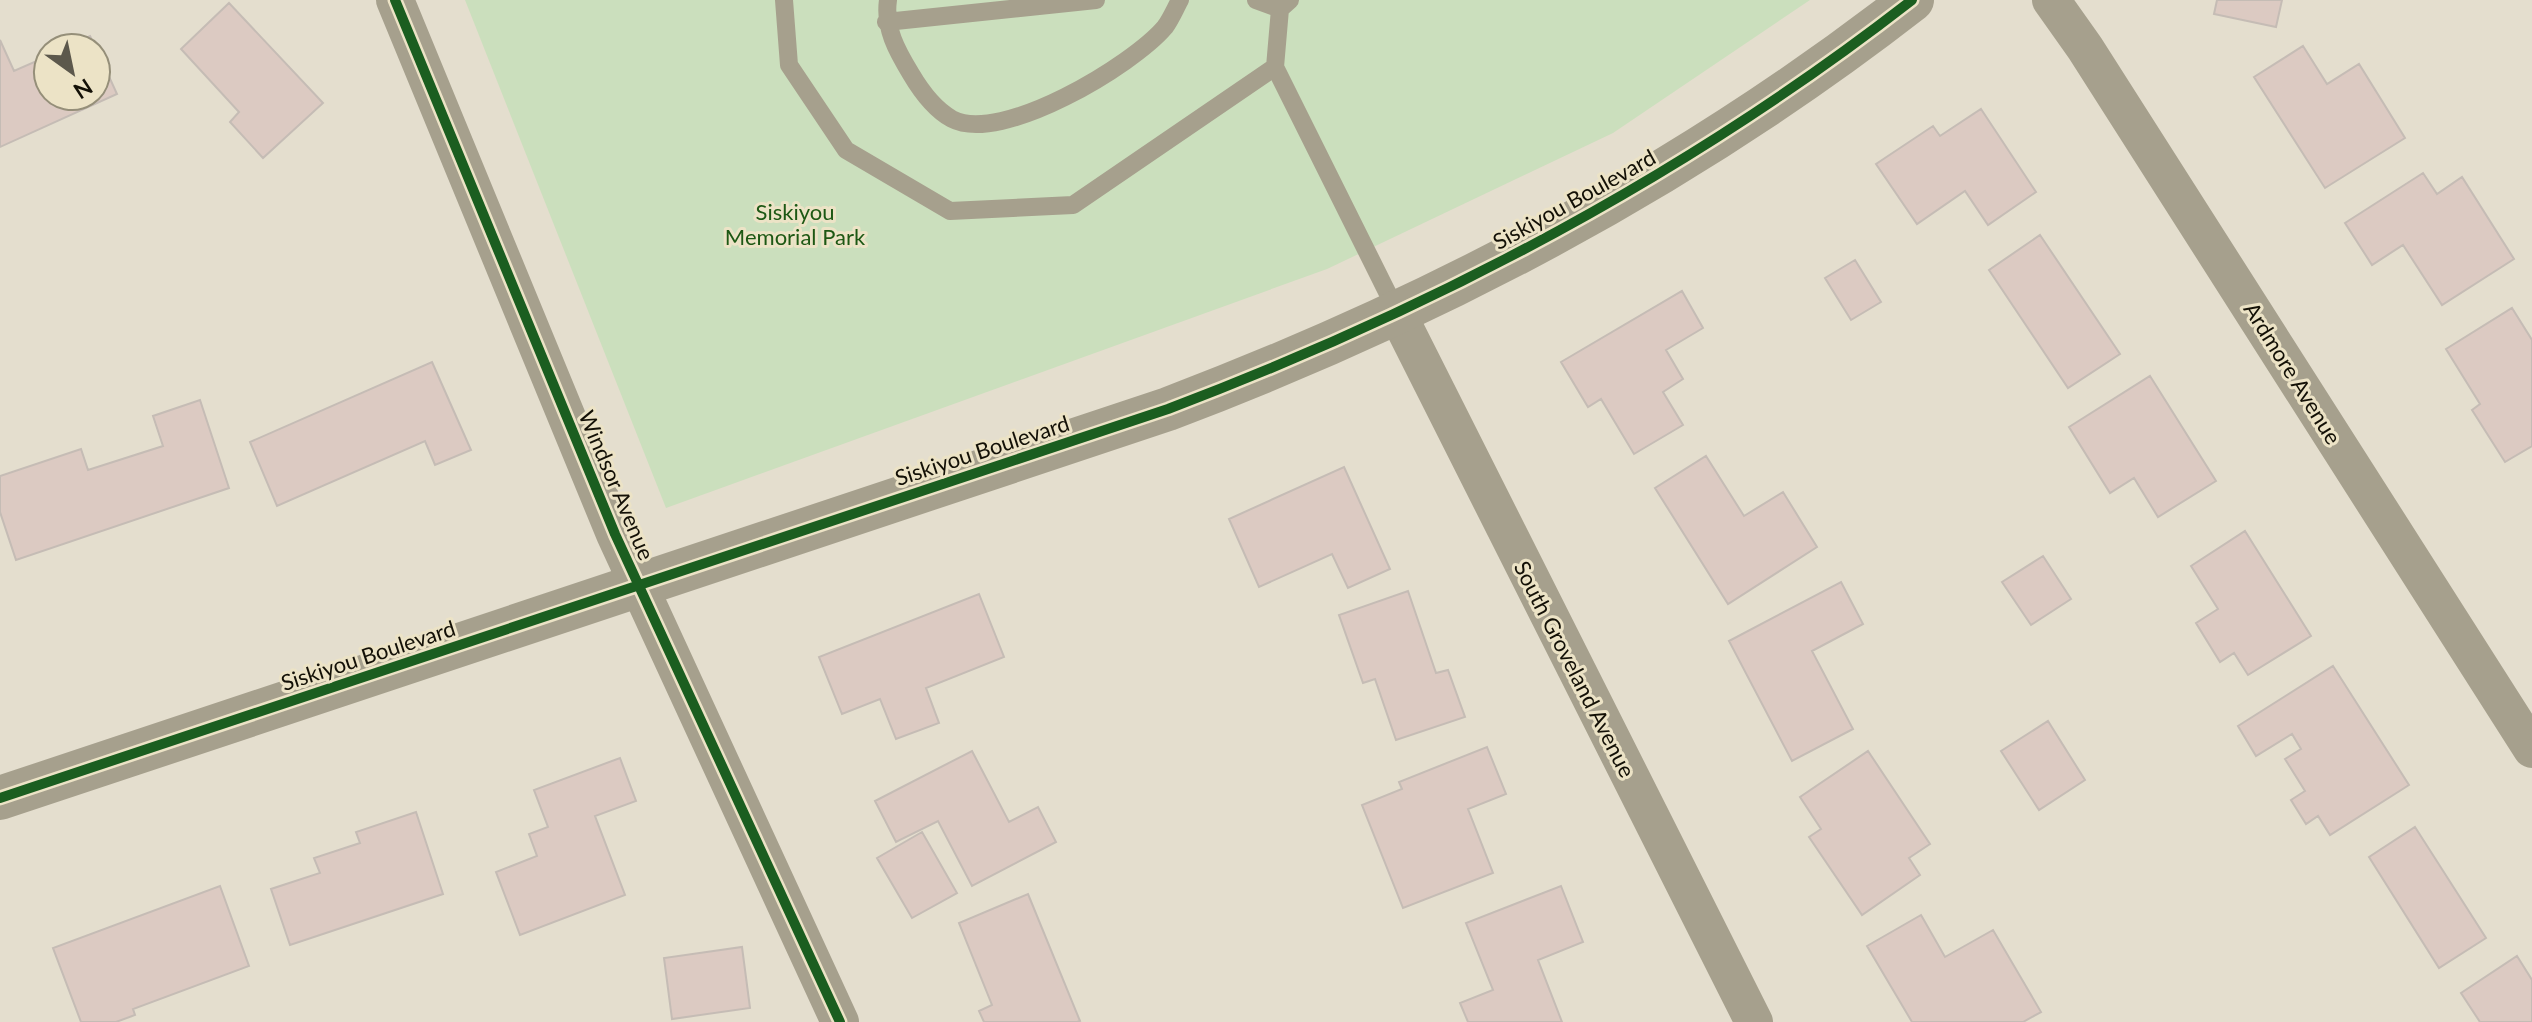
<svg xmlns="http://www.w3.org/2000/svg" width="2532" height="1022" font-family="Lato,sans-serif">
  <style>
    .green { fill: #cbdfbd }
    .building { fill: #dccac2; stroke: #c5bcb5; stroke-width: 2 }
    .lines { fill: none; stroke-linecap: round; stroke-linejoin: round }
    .service { stroke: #a6a08d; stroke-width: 18 }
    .minor { stroke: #a6a08d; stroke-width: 38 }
    .tertiary { stroke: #a6a08d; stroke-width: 44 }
    .cycleway-casing { stroke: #ece3c6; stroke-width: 15 }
    .cycleway { stroke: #1b5e20; stroke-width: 10 }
    .labels { text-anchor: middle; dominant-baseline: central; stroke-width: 6; stroke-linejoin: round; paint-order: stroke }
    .street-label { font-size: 22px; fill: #131006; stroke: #ece3c6 }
    .park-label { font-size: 22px; fill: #1d5814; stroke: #ece3c6 }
  </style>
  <rect width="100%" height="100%" fill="#e4dece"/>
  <path class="green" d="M465,0H1810L1613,133L1327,269L666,508Z"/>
  <path class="building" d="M2217,0H2282L2276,27L2214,14Z
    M229,3L323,103L263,158L230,122L239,112L181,49Z
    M90,36L96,48H65Z
    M0,40L14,71L48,56V96H96V48L117,94L0,147Z
    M2303,46L2327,84L2359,64L2405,138L2325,188L2254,77Z
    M1981,109L2036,192L1988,225L1965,191L1917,224L1876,164L1933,126L1940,136Z
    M2423,173L2437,194L2462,177L2514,259L2442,305L2403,245L2372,265L2345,223Z
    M2040,235L2120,354L2068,388L1989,270Z
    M1855,260L1881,302L1851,320L1825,278Z
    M1682,291L1703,328L1666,350L1683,379L1663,392L1683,425L1634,454L1601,399L1588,407L1561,362Z
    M2512,308L2532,340V446L2505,462L2472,410L2480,404L2446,349Z
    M432,362L471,450L435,465L425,441L277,506L250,442Z
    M2150,376L2216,481L2158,517L2134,478L2110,493L2069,427Z
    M200,400L229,488L16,560L0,512V476L81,449L88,470L163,446L153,416Z
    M1706,456L1744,516L1783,492L1817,547L1728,604L1655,488Z
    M1344,467L1390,569L1348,588L1332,554L1259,587L1229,519Z
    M2245,531L2311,636L2248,675L2234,653L2220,662L2196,623L2218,609L2191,566Z
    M2043,556L2071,599L2031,625L2002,582Z
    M1841,582L1863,624L1812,651L1853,729L1792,761L1729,641Z
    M1408,591L1436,673L1448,670L1465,717L1396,740L1375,679L1363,683L1339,615Z
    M979,594L1004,657L926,688L939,723L896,739L880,699L842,714L819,657Z
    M2333,666L2409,785L2330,835L2318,816L2306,824L2291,800L2305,791L2285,759L2301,749L2292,734L2256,756L2238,726Z
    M2048,721L2085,780L2039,810L2001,751Z
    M1487,747L1506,794L1468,809L1493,873L1403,908L1362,805L1402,789L1399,782Z
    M972,751L1009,822L1038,807L1056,842L972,886L938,821L896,842L875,801Z
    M1868,751L1930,844L1909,858L1920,875L1862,915L1809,837L1821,829L1800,797Z
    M620,758L636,801L595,816L625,895L520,935L496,872L537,856L529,834L548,827L534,790Z
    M416,812L443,894L290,945L271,889L320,873L314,858L360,843L356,832Z
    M2415,827L2486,938L2439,968L2369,857Z
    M922,832L957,893L912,918L877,858Z
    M220,886L249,966L133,1009L135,1015L116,1022H81L53,948Z
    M1561,886L1583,942L1538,960L1562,1022H1468L1460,1003L1493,990L1466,923Z
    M1028,894L1080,1021L1077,1022H984L979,1011L992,1005L959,923Z
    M1921,915L1945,957L1993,930L2041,1012L2023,1022H1912L1867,946Z
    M742,947L750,1008L672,1019L664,958Z
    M2517,956L2532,980V1022H2480L2461,993Z"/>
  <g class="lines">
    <path class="service" d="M784,0L789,65L846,150L950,211L1073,205L1275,67
      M888,0C884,28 897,51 911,74C921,91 934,109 952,119C1001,145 1133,65 1165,27C1171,19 1175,9 1180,0
      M1256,0L1280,9
      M1290,0L1280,9L1275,67L1397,312
      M886,22L1096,0"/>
    <path class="minor" d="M395,0L615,534L840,1022
      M2051,0L2085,48L2532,749
      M1398,315L1754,1022"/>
    <path class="tertiary" d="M0,798L1168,409C1435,308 1686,176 1912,0"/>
    <defs>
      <path id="cycleway" d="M395,0L615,534L840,1022
        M0,798L1168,409C1435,308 1686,176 1912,0"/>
    </defs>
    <use href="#cycleway" class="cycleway-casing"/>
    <use href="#cycleway" class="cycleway"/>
  </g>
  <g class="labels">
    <g class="street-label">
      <text transform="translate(1574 199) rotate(-29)">Siskiyou Boulevard</text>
      <text transform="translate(2293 373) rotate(58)">Ardmore Avenue</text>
      <text transform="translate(982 450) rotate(-18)">Siskiyou Boulevard</text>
      <text transform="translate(617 485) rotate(67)">Windsor Avenue</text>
      <text transform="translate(368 655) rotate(-18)">Siskiyou Boulevard</text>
      <text transform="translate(1575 669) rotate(63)">South Groveland Avenue</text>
    </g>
    <g class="park-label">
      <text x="795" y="211">Siskiyou<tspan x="795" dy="25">Memorial Park</tspan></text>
    </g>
  </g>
  <g transform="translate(72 72) rotate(147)"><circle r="38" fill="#ece3c6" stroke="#958f79" stroke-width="2"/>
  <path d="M0-6L14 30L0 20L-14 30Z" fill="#5c584c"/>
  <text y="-12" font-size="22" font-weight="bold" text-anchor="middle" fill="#131006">N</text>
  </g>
</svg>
